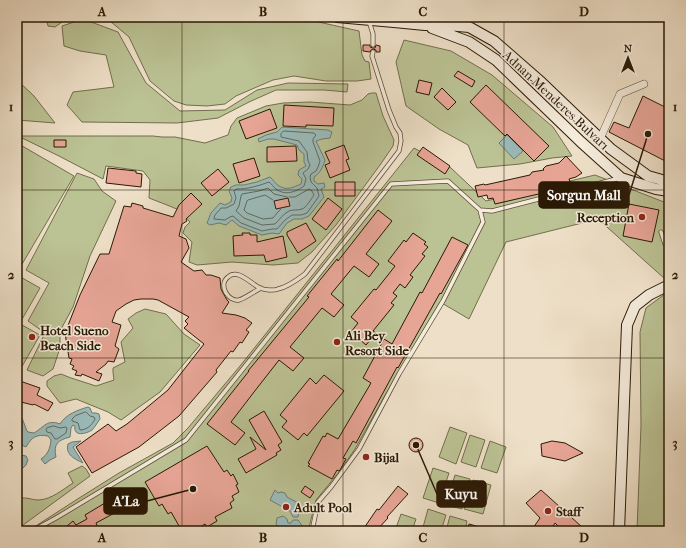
<svg xmlns="http://www.w3.org/2000/svg" width="686" height="548" font-family="'IM FELL French Canon',serif">
  <style>
    .green { fill: #bbc294; stroke: #726e4c }
    .water { fill: #9bbcbb; stroke: #6e7b72 }
    .lines { fill: none; stroke-linecap: round; stroke-linejoin: round }
    .shore { stroke: #626a60; stroke-width: 1 }
    .building { fill: #e7a596; stroke: #2a1904 }
    .lane-casing { stroke: #5b4b35; stroke-width: 5 }
    .street-casing { stroke: #5b4b35; stroke-width: 8 }
    .secondary-casing { stroke: #2a1904; stroke-width: 12 }
    .lane { stroke: #f4ebdb; stroke-width: 3.5 }
    .street { stroke: #f4ebdb; stroke-width: 7 }
    .secondary { stroke: #f4ebdb; stroke-width: 10 }
    .grid { fill: none; stroke: #2a1904; stroke-width: 1; stroke-opacity: 0.55 }
    .poi-dot { fill: #8f2418; stroke: #f4ebdb; stroke-width: 1.5 }
    .labels { text-anchor: middle; dominant-baseline: central; stroke-width: 3; stroke-linejoin: round; paint-order: stroke }
    .street-label { font-size: 13px; fill: #2a1904; stroke: #f4ebdb }
    .poi-label { font-size: 13px; font-weight: bold; fill: #2a1904; stroke: #f4ebdb; text-anchor: start }
    .leader { fill: none; stroke: #2a1904; stroke-width: 1.5 }
    .callout-dot { fill: #2a1904; stroke: #f4ebdb; stroke-width: 1.5 }
    .callout { fill: #2a1904; stroke: #2a1904; stroke-width: 1.5 }
    .callout-label { font-size: 14px; text-anchor: middle; font-weight: bold; fill: #fff }
    .neatline { fill: none; stroke: #2a1904; stroke-width: 1.5 }
    .grid-label { font-size: 13px; text-anchor: middle; font-weight: bold; fill: #2a1904 }
  </style>
  <rect width="100%" height="100%" fill="#eee0c8"/>
  <filter id="stains"><feTurbulence type="fractalNoise" baseFrequency=".005" numOctaves="4"/><feColorMatrix values="0 0 0 0 .2 0 0 0 0 .09 0 0 0 0 .02 0 0 0 .5 -.17"/></filter>
  <radialGradient id="worn" r=".72"><stop offset=".6" stop-color="#630" stop-opacity="0"/><stop offset="1" stop-color="#630" stop-opacity=".3"/></radialGradient>
  <path class="green" d="M46,17H69L55,27L48,26Z
    M102,17H270L314,21L359,31L362,55L365,61L369,62L371,79L357,81H326L294,76L273,80L236,96L225,104L207,106L186,105L174,101L150,81L129,37L110,21Z
    M83,19L118,32L146,83L180,111L225,110L257,90L288,83L348,84L347,92L324,90H276L249,102L218,118L177,123L82,122L67,105L73,92L98,89L114,87L106,55L80,51L64,46L62,26Z
    M404,40L451,51L492,75L553,127L572,156L552,158L520,164L477,168L468,145L439,129L406,106L396,62Z
    M17,80L34,96L55,123L17,120Z
    M372,93H376L383,116L394,140L393,146L380,165L336,225L312,252L298,263L273,265L232,262L197,265L189,262L192,242L183,233L185,227L190,222L179,210L167,205L149,198L150,180L143,171L106,166L103,179L59,156L18,136H153L162,137H175L205,143L228,135L231,126L237,118L266,106L283,103L310,102L350,105L362,100L368,94Z
    M17,143L74,176L18,271L17,270Z
    M414,148L451,168L486,201L595,175L669,204V276L665,279L598,219L506,242L469,319L440,302L384,397L355,449L339,472L316,500L308,531H28L76,500L119,473L173,443L188,428L240,366Z
    M77,173L94,179L102,191L116,201L90,256L73,307L60,331V348L53,369L43,376L27,370L45,333L28,321L49,283L26,270Z
    M17,275L40,288L17,328Z
    M669,291V531H637L641,425L640,332L646,308Z
    M145,309L166,314L184,334L200,345L160,392L121,420L108,412L76,399L60,403L47,386V381L54,376L61,374L71,378L96,386L114,380L113,372V368L125,362L121,342L133,328L128,319L136,313Z
    M22,325L40,335L20,370L17,368V333Z
    M450,427L467,433L456,464L439,457Z
    M470,435L485,440L476,467L461,462Z
    M490,441L506,447L497,473L481,468Z
    M82,466L86,469L90,476L19,528L18,531H17V499C25,496 31,500 39,500C52,499 62,490 73,483L68,473Z
    M433,468L449,473L439,503L423,498Z
    M455,475L470,479L462,509L446,505Z
    M473,480L491,485L483,514L464,509Z
    M428,509L446,515L441,531H422Z
    M401,514L416,519L412,531H395Z
    M450,516L467,521L465,531H446Z"/>
  <path class="water" d="M282,127L328,130L332,132L330,138L322,139L316,141L325,160C323,167 321,172 314,177V181L318,184L324,183L325,187L321,189L324,197L309,216L302,219H294L287,223L279,234L272,233L262,235L239,226L232,220L226,225L219,223L210,225L207,223L211,213L220,203L225,205L231,202L232,198L229,191L231,187L236,185H244L257,182L270,177C274,180 275,184 279,186C287,191 294,187 301,184L302,179L298,175L299,170L306,166L304,162V154L299,150L297,145L274,139H268L259,142L258,139L266,135L277,132Z
    M507,135L523,151L514,159L499,143Z
    M88,407L90,408L92,413H96L99,414L100,419C97,423 95,427 92,430C86,434 73,437 75,426L73,425L71,428L70,437C58,440 53,444 56,457L50,460L45,464L41,459C48,454 50,449 51,440L48,436C36,434 32,437 26,447L17,443V413L22,418L27,431L28,432L34,433C44,427 47,419 60,424C66,414 78,410 88,407Z
    M81,441L73,447L83,463C75,459 65,455 68,444L72,442Z
    M21,455L26,456L28,460L26,465L22,469L21,465H17V456Z
    M275,490L278,493L281,492L285,493L287,497L298,503L299,511L298,517H293L290,511L270,500Z
    M283,516L287,519L288,523H291L293,520H298L303,527L302,531H290L285,529L279,528L276,524L277,518Z"/>
  <g class="lines">
    <path class="shore" d="M284,131L314,133L316,135L313,139V142L320,161L318,167L316,171L311,174L310,177L311,182L317,188L319,196L307,213L301,215H292L285,220L277,229H272L262,231L241,223L233,216L230,217L225,220L214,219V218L215,215L221,208H226L234,204L236,198L234,191L236,189C248,189 258,186 269,182C272,184 273,187 276,189C285,196 296,192 304,186L306,179L303,173L308,169L310,165L308,161L307,152L299,141L281,137V134Z
      M287,197L274,194L268,188L259,191L242,194L241,196L239,206L236,211L244,218L262,225L275,224C280,219 283,214 289,211C293,209 297,211 302,209C306,208 311,199 314,195L312,191L309,189L295,197H289
      M273,200L265,195L248,200L247,201L244,210L247,213L263,219L273,218L277,213L281,209
      M86,412L90,416L94,417L95,419C92,425 87,430 80,430L78,423L72,421V419L75,416Z
      M54,426L60,428L66,427L67,428L66,433L57,439H55L51,433L47,432L46,430L47,428Z"/>
  </g>
  <path class="building" d="M363,45H370V47L373,48H375L376,45L380,46V52H376V50L373,49L371,50L370,52L363,51Z
    M458,71L475,81L472,87L454,76Z
    M419,80L432,83L429,95L416,92Z
    M486,85L549,146L534,161L507,134L505,136L470,102Z
    M442,88L456,102L448,110L434,97Z
    M643,96L669,109V163L609,132L614,122L629,128Z
    M284,105L334,108L333,126L306,125V127L283,126Z
    M270,109L277,128L246,139L239,121Z
    M54,140H66V147H54Z
    M344,145L349,159L346,160L350,170L330,178L325,165L330,163L325,152Z
    M296,146L297,161L267,162V147Z
    M423,147L450,166L445,174L417,155Z
    M566,156L582,173L576,177L569,179L571,185L546,190L543,193L495,204L493,198L488,199L487,195L478,197L475,186L484,184L485,185L530,175L532,172L544,170L543,169L546,166L559,163Z
    M254,158L260,176L239,183L233,164Z
    M108,168L136,171V173L142,174L141,187L106,183Z
    M218,169L229,182L212,196L201,183Z
    M335,182H355V196H335Z
    M191,193L202,204L186,219L187,221L182,224L179,236L186,239L189,248L181,262L194,271L202,270L206,275H211L220,278L221,289L223,293L227,300L229,302L222,313L236,315L245,318L252,323L246,330L249,332L242,343L240,342L233,352L231,351L216,370L217,372L179,416L139,447L92,473L76,447L108,424L116,431L127,424L168,390L204,344L184,328L188,324L185,321L189,317L158,300L153,299H141L134,300L126,304L116,311L112,322L121,325L115,346L119,349L114,362L108,361L106,364L96,372L102,374L99,381L82,374L81,376L75,375L77,371L72,369L74,366L70,364L72,359L69,358L65,333L80,295L100,254H109L124,206L131,207L132,203L143,206V208L173,217L179,205Z
    M288,198L290,206L276,209L274,201Z
    M328,198L342,209L326,230L312,219Z
    M629,204L659,210L652,242L623,236Z
    M378,210L392,221L366,254L379,264L369,277L354,266L331,294L344,305L334,317L322,308L290,347L304,358L293,371L279,360L254,392L231,422L245,433L235,445L207,424L249,371H248L309,297L307,296L337,259L338,261Z
    M306,223L316,241L298,253L287,235V232Z
    M242,233H250V235H257V242L283,236L287,257L266,262L264,255L234,256L233,236L243,235Z
    M413,233L426,242L424,244L428,247L422,254L425,256L410,275L413,277L405,288L400,284L393,293L397,296L391,303L394,305L373,331L376,333L366,345L351,332L358,323L351,317L374,289L376,290L388,275L395,266L388,261L404,240L406,242Z
    M452,237L468,245L441,294L440,293L398,368L397,367L356,443L353,441L343,458L346,459L340,470L339,471L337,470L332,479L308,466L310,464L308,463L323,436L325,437L327,433L338,439L371,383L363,378L384,339L392,344L420,292L422,293Z
    M324,375L344,391L307,436L304,433L298,440L282,427L287,421L280,415L310,378L316,384Z
    M17,380L40,388L37,395L53,403L48,411L34,404L33,405L17,401Z
    M264,411L282,442L278,445L281,450L276,453L277,455L246,473L238,459L256,449L250,437L266,450L249,420Z
    M409 445a7 7 0 1 1 14 0a7 7 0 1 1-14 0Z
    M552,441L565,443L583,453L565,461L542,456L541,444Z
    M207,446L224,472L227,470L231,476L233,474L238,484L236,485L239,492L232,496L234,500L230,503L232,508L215,517L217,521L207,527L205,524L193,531H182L171,512L168,514L162,504L159,506L145,482Z
    M305,486L314,492L310,498L301,492Z
    M398,486L408,494L387,517L388,518L376,531H362L377,509L379,510Z
    M541,490L550,498L582,527L576,531H563L555,523L550,531H531L540,518L526,503Z
    M115,497L122,509L96,523L98,528L93,531H66L70,529L67,526L73,521L76,525L87,519L85,515Z
    M469,524L487,529V531H467Z"/>
  <g class="lines">
    <defs>
      <path id="lane" d="M369,21L373,34V45
        M661,232L665,244L669,248
        M665,244L666,232L669,227
        M261,288C255,291 244,299 239,300C228,302 218,285 228,277C238,268 251,284 260,288C265,290 273,291 278,289C288,287 297,280 305,274L399,151L401,141L400,133L396,127L389,110L372,56L373,52
        M32,531L56,518L186,440L391,184L448,181L480,210L492,211L620,178
        M312,531L318,502L331,487L359,449L399,374L443,301L483,222L480,210"/>
      <path id="street" d="M600,139L620,94L644,84"/>
      <path id="secondary" d="M337,17L394,22L425,25L437,24L469,27L494,41L541,82L611,149L648,176L669,182
        M432,28L469,42L496,60L581,142L621,178L656,189L669,191
        M619,531L627,325L635,306L649,295L669,285"/>
    </defs>
    <use href="#lane" class="lane-casing"/>
    <use href="#street" class="street-casing"/>
    <use href="#secondary" class="secondary-casing"/>
    <use href="#lane" class="lane"/>
    <use href="#street" class="street"/>
    <use href="#secondary" class="secondary"/>
  </g>
  <path class="grid" d="M182,17V531M343,17V531M504,17V531M17,190H669M17,358H669"/>
  <g class="poi-dot">
    <circle cx="642" cy="217" r="4"/>
    <circle cx="32" cy="337" r="4"/>
    <circle cx="337" cy="342" r="4"/>
    <circle cx="366" cy="457" r="4"/>
    <circle cx="286" cy="507" r="4"/>
    <circle cx="548" cy="511" r="4"/>
  </g>
  <g class="labels">
    <g class="street-label">
      <text transform="translate(556 100) rotate(43)">Adnan Menderes Bulvarı</text>
    </g>
    <g class="poi-label">
      <text x="634" y="217" text-anchor="end">Reception</text>
      <text x="40" y="330">Hotel Sueno<tspan x="40" dy="15">Beach Side</tspan></text>
      <text x="345" y="335">Ali Bey<tspan x="345" dy="15">Resort Side</tspan></text>
      <text x="374" y="457">Bijal</text>
      <text x="294" y="507">Adult Pool</text>
      <text x="556" y="511">Staff</text>
    </g>
  </g>
  <path class="leader" d="M648 134L629 195M416 445L437 494M193 489L147 501"/>
  <g class="callout-dot">
    <circle cx="648" cy="134" r="4"/>
    <circle cx="416" cy="445" r="4"/>
    <circle cx="193" cy="489" r="4"/>
  </g>
  <g class="callout">
    <rect x="539" y="182" width="90" height="26" rx="4"/>
    <rect x="437" y="481" width="49" height="26" rx="4"/>
    <rect x="104" y="488" width="43" height="26" rx="4"/>
  </g>
  <g class="callout-label">
    <text x="584" y="200">Sorgun Mall</text>
    <text x="461" y="499">Kuyu</text>
    <text x="126" y="506">A'La</text>
  </g>
  <rect width="686" height="548" fill="none" stroke="#eee0c8" stroke-width="44"/>
  <g transform="translate(628 58)" stroke="#f4ebdb" stroke-width="3" paint-order="stroke">
  <path d="M0-3L7 15L0 10L-7 15Z" fill="#2a1904"/>
  <text y="-6" font-size="11" font-weight="bold" text-anchor="middle" fill="#2a1904">N</text>
  </g>
  <rect x="22" y="22" width="642" height="504" class="neatline"/>
  <g class="grid-label">
    <text x="102" y="16">A</text>
    <text x="263" y="16">B</text>
    <text x="423" y="16">C</text>
    <text x="584" y="16">D</text>
    <text x="11" y="111">1</text>
    <text x="675" y="111">1</text>
    <text x="11" y="279">2</text>
    <text x="675" y="279">2</text>
    <text x="11" y="447">3</text>
    <text x="675" y="447">3</text>
    <text x="102" y="542">A</text>
    <text x="263" y="542">B</text>
    <text x="423" y="542">C</text>
    <text x="584" y="542">D</text>
  </g>
  <rect width="100%" height="100%" filter="url(#stains)"/>
  <rect width="100%" height="100%" fill="url(#worn)"/>
</svg>
